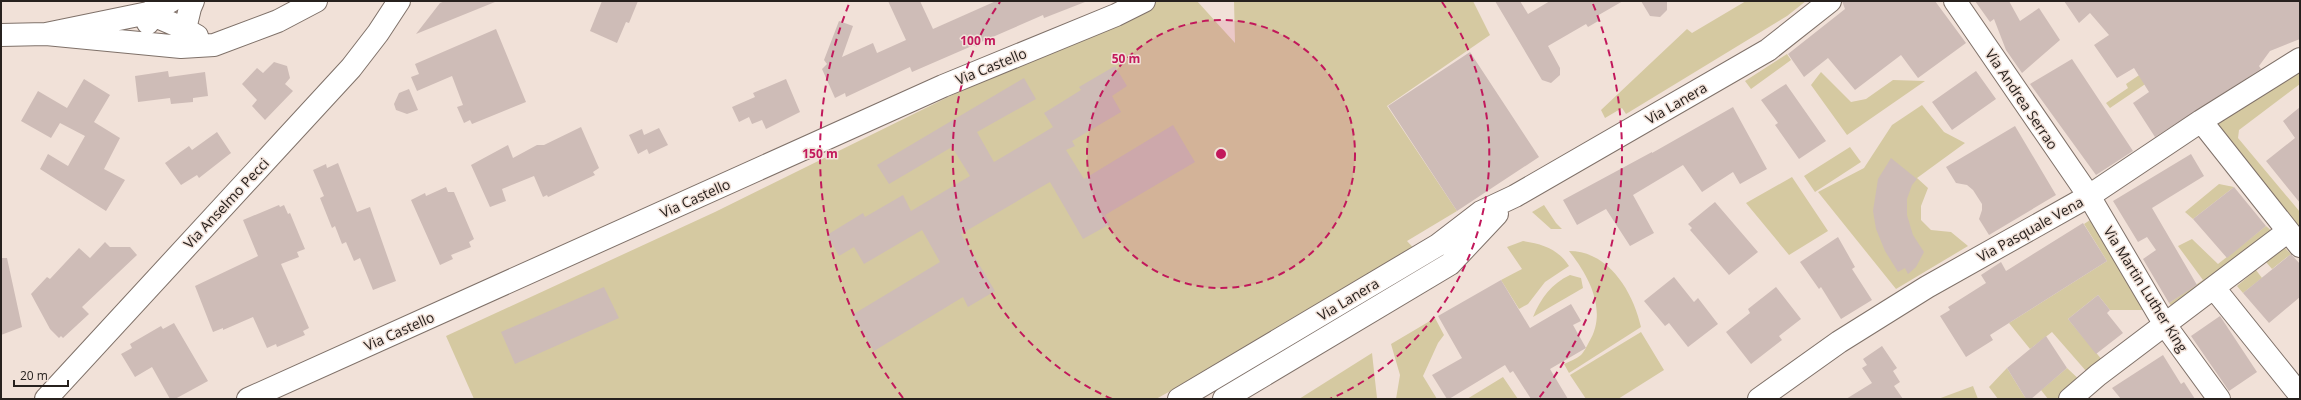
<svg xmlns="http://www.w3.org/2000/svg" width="2301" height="400" font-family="'Open Sans',sans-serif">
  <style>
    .green { fill: #d5c9a1 }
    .building { fill: #cebcb7 }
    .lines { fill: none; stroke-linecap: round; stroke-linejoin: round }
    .minor-casing { stroke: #7f7169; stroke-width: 24 }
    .minor { stroke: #fff; stroke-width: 22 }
    .ring { fill: none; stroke: #c2185b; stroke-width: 2; stroke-dasharray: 7 5 }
    .labels { text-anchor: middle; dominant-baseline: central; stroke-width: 3; stroke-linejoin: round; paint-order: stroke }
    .street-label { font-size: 14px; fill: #27211e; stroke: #f1e1d8 }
    .centre { fill: #c2185b; stroke: #f1e1d8; stroke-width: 2 }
    .ring-label { font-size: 12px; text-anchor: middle; font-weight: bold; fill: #c2185b; stroke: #f1e1d8; stroke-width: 3; stroke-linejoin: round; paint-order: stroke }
  </style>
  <rect width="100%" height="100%" fill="#f1e1d8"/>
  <path class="green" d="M1143,1H1197L1235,43L1234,1H1473L1490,35L1387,106L1457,211L1407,241L1419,254L1156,399H474L446,336L715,212Z
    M1746,1H1806L1787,16L1626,114L1622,108L1605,118L1601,110L1687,29L1692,33Z
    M1787,54L1791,60L1751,89L1745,81Z
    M2160,61L2166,70L2110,108L2106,103L2128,88L2126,84Z
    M2300,67V84L2239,130L2238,138L2300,212V229L2212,124Z
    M1821,72L1851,102L1866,99L1893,80L1925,81L1847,135L1811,85Z
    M1922,105L1944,132L1965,143L1917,178L1928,188L1921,206V220L1931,230L1951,232L1968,246L1896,289L1818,192L1864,168L1892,125Z
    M1850,147L1861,162L1815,192L1804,176Z
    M1792,177L1828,231L1789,255L1746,203Z
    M2219,184L2234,187L2193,219L2185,212Z
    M1544,205L1556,223L1562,229H1551L1532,212Z
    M2099,214L2156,310H2110L2098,295L2068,319L2103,361L2093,379L2052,332L2030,349L2009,323L2107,261L2084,224Z
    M2266,226L2280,238L2179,315L2169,303L2203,280L2178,246L2192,239L2218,264Z
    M1523,241C1543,244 1558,249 1569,266L1545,282L1528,304L1519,309L1501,280L1522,269L1507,247Z
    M2284,247L2291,254L2272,269L2266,262Z
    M1569,251C1609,251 1633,292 1641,327L1569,373L1564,364C1570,361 1576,359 1581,355C1584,352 1587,346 1589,342C1608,311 1589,276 1569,251Z
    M2256,270L2262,278L2243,293L2237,286Z
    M1570,275L1581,278L1583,288L1533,317C1541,298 1551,284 1570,275Z
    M1435,318L1444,335L1438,343L1423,376L1437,399H1396L1400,375L1391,344Z
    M1641,332L1664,370L1618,399H1586L1570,375Z
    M1372,353L1377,398L1299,399Z
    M2007,368L2026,399H1998L1989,387Z
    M2067,368L2086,386L2070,399H2048L2041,390Z
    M1503,377L1518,399H1467Z
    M1973,386L1978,399H1938Z"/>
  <path class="building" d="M445,1H495V2L416,34L440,3Z
    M602,1H638L629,23L626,22L617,43L590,31Z
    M888,1H920L933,29L996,1L1085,2L1044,18L1043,15L912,72L910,67L846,97L845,93L835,98L822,69L827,64L824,60L839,21L853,26L842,57L873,43L877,53L906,40Z
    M1495,1H1520L1528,14L1550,1H1623L1597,16L1600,20L1588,27L1586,24L1548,46L1560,68V75L1551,83L1542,80Z
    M1641,1H1667V10L1660,17L1650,16Z
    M1842,1H1935L1966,43L1918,78L1901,55L1855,90L1828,58L1804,77L1788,54L1845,9Z
    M1975,1H2009L2020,21L2039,8L2060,40L2022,73L2006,50L1994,19L1990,22Z
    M2064,1H2300V39L2270,51L2259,66L2261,69L2155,137L2133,103L2149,92L2134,68L2117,78L2094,45L2109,35L2090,13L2079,23Z
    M496,29L526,102L472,124L470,120L464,123L457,107L463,105L452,76L417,91L411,77L419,74L415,64Z
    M1470,52L1539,157L1457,211L1388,106Z
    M2072,59L2133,151L2096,175L2030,84Z
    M274,62L287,66L290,78L285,84L293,91L265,120L252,106L257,100L242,84L257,68L263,73Z
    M1115,66L1127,86L1112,96L1121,112L1072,141L1075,146L1066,150L1084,179L1173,125L1195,162L1105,215L1110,224L1083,239L1050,182L961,234L995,291L968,307L963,297L874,351L852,315L940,262L922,230L864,264L854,247L839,256L827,235L863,213L865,217L903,195L911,211L970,176L952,147L889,184L877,165L1024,78L1036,99L977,132L994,162L1053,127L1044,113L1081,90L1079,87Z
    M168,71L169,77L205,72L208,96L193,98V102L171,104L170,98L138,102L135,76Z
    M1976,71L1996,99L1952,130L1932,102Z
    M84,79L110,95L94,122L120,138L104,169L125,180L106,211L40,169L48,154L68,166L85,136L60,123L51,138L21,121L38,91L67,108Z
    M786,79L800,112L766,129L762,120L752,124L749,117L739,122L732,107L755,97L753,93Z
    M1786,84L1826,141L1799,159L1775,125L1778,123L1761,100Z
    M409,89L418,110L407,114L396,110L394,104L399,93Z
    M1733,107L1767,169L1740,184L1733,172L1702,192L1683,165L1633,195L1654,233L1630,246L1606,209L1577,225L1563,200L1652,152V153Z
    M2300,107V203L2266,161L2295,138L2283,121Z
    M2015,126L2056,195L1989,235L1979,219L1982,210V204L1973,190L1967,185L1956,183L1946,167Z
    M581,127L599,168L593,172L595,175L548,197L547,195L543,197L534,176L502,189L506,201L490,207L471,165L508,145L513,158L537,145H544Z
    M659,128L668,145L649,154L647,149L638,154L629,135L642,129L644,135Z
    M217,132L231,153L199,178L197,175L181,185L165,163L189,146L192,150Z
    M2191,154L2204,176L2152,208L2197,285L2169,303L2143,259L2156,250L2147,237L2138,242L2113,201Z
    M1891,158L1917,179L1912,185L1907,199V215L1913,235L1924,252L1916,267L1908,274L1905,268L1898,272L1885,251L1876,229L1873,211L1878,179Z
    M338,163L357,212L370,207L396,281L373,290L360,258L354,261L346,242L342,244L335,226L332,228L320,198L324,196L313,170L326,164L327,168Z
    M446,187L448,192H454L474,239L469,242L471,247L451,255L453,259L440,265L411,200L425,193L426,196Z
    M2234,187L2266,226L2227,258L2193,219Z
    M1715,202L1758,252L1729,275L1690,230L1692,228L1688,224Z
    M279,205L280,207L284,205L288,214L290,213L305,249L297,252L299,257L281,264L309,328L303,331L305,335L277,347L276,344L267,348L253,317L223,330V328L213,332L195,286L258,256L243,220Z
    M2083,223L2107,261L1990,335L1993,340L1966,357L1940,316L1950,310L1948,307L1986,283L1981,275L2001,262L2006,271Z
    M1838,237L1855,267L1852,269L1872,300L1841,319L1821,287L1819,289L1800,262Z
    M105,242L110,247H130L137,255L82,307L89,314L63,338L61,336L59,338L50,329L31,294L47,277L50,279L79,248L90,258Z
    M2291,254L2300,264V297L2269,323L2243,293Z
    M1,258H7L22,327L1,335Z
    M1674,277L1694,302L1698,298L1718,324L1688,347L1669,323L1665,326L1644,301Z
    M1501,280L1530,328L1571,304L1581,321L1573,325L1586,348L1550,369L1568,399H1531L1513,371L1510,373L1505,365L1449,399H1447L1432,375L1462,358L1438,316Z
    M604,287L619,318L515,364L501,332Z
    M1776,287L1801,319L1779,336L1782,340L1751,364L1726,332L1750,313L1748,309Z
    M2098,295L2110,310L2107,313L2123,333L2096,354L2068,319Z
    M2220,316L2257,372L2229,391L2191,336Z
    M174,323L208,381L175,399H170L152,367L135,377L121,354L132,348L130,344L161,326L163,329Z
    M2046,336L2067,368L2031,399H2026L2007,368Z
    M1882,346L1897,368L1893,371L1900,382L1894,386L1903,399H1846L1872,383L1862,368L1867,365L1863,359Z
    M2163,355L2181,384L2184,382L2195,399H2121L2112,388Z"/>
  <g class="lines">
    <defs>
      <path id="minor" d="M193,1L190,8L185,29L197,36
        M1955,1L2089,196L2165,325L2219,399
        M148,23V13L185,29
        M46,34L181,47L214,45L278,21L316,1
        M1,35L46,34L148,13L171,1
        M2201,121L2300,246
        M2214,288L2300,395
        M46,399L351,68L378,33L399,1
        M248,399L943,86L1116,15L1144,1
        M1179,399L1438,245L1481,212L1515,196L1768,50L1830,1
        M1224,399L1450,264L1497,214
        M1759,399L1839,342L1927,287L2089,196L2201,121L2300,59
        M2070,399L2098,375L2287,232"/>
    </defs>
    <use href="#minor" class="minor-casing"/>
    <use href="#minor" class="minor"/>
  </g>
  <circle cx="1221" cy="154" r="134" fill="#c2185b" fill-opacity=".12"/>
  <g class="ring">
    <circle cx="1221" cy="154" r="134"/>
    <path d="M1112 399A268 268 0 0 1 1000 2M1442 2A268 268 0 0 1 1330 399"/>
    <path d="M903 398A401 401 0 0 1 849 4M1593 4A401 401 0 0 1 1539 398"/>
  </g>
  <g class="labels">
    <g class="street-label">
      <text transform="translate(991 66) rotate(-22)">Via Castello</text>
      <text transform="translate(2022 99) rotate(56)">Via Andrea Serrao</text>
      <text transform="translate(1676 103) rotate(-30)">Via Lanera</text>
      <text transform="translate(695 198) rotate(-24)">Via Castello</text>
      <text transform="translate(226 203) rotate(-47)">Via Anselmo Pecci</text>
      <text transform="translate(2030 229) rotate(-29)">Via Pasquale Vena</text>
      <text transform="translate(2146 289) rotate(58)">Via Martin Luther King</text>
      <text transform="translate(1348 299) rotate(-31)">Via Lanera</text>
      <text transform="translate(399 331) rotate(-24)">Via Castello</text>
    </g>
  </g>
  <circle cx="1221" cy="154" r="6" class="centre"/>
  <g class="ring-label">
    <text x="978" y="45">100 m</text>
    <text x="1126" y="63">50 m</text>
    <text x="820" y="158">150 m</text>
  </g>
  <rect width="2301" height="400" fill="none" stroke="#27211e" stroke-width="4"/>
  <path d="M14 380v6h54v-6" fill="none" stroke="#27211e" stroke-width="2"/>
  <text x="20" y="380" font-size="12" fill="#27211e" stroke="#f1e1d8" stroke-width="3" paint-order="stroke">20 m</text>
</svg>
